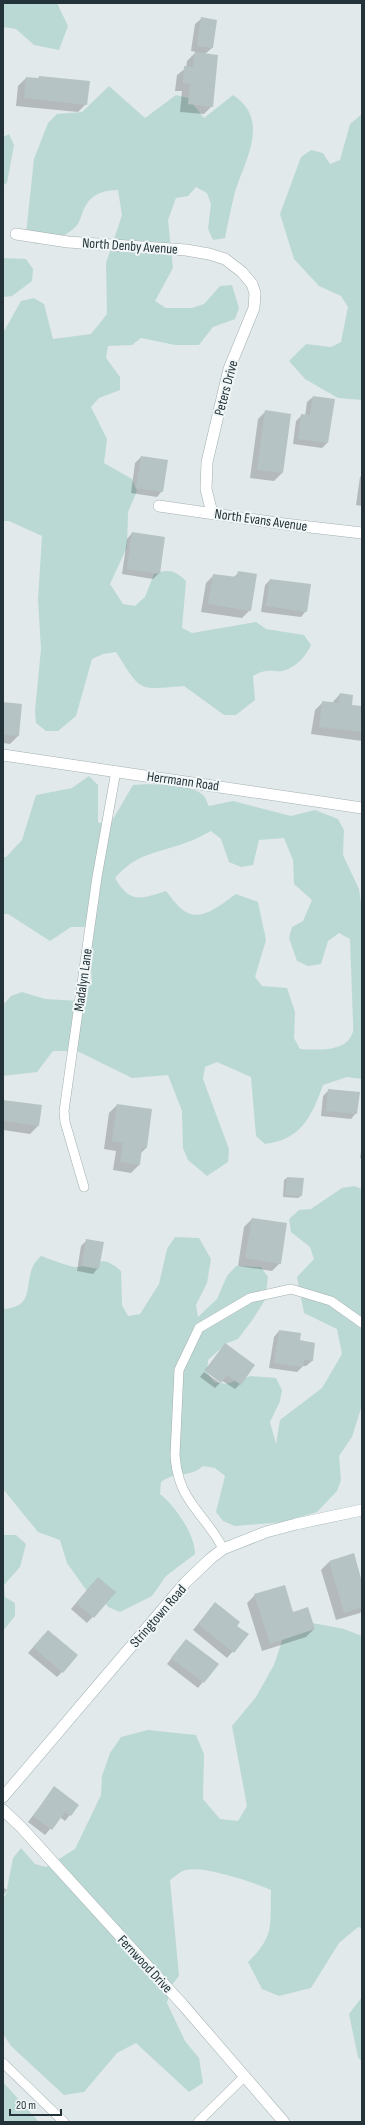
<svg xmlns="http://www.w3.org/2000/svg" width="365" height="2125" font-family="'Sofia Sans Condensed',sans-serif">
  <style>
    .green { fill: #bbd9d4; fill-rule: evenodd }
    .shadow { fill: #0003 }
    .building { fill: #b6c3c4 }
    .lines { fill: none; stroke-linecap: round; stroke-linejoin: round }
    .service-casing { stroke: #a4afb1; stroke-width: 10 }
    .minor-casing { stroke: #a4afb1; stroke-width: 12 }
    .secondary-casing { stroke: #a3b3b7; stroke-width: 12 }
    .service { stroke: #fff; stroke-width: 9 }
    .minor { stroke: #fff; stroke-width: 11 }
    .secondary { stroke: #fff; stroke-width: 11 }
    .labels { text-anchor: middle; dominant-baseline: central; stroke-width: 4; stroke-linejoin: round; paint-order: stroke }
    .street-label { font-size: 14px; fill: #233339; stroke: #f1f6f7 }
  </style>
  <rect width="100%" height="100%" fill="#e1e9ea"/>
  <path class="green" d="M3,3H57L68,26L59,50L34,45L16,29L3,27Z
    M109,86L145,118L176,95L188,98L204,118L233,95C271,120 245,160 235,192C231,207 228,223 225,238L213,240L208,229L211,204L207,193L196,187L188,196L176,198L168,220L173,268L155,301L166,308H192L204,304L220,286L232,285L239,308L235,319L213,327L199,345H175L141,338L132,345L108,346L106,358L120,377V390L99,398L91,407L107,439L104,463L132,479L137,491L128,512L127,547L110,584L123,604L135,606L145,597L154,574C168,569 175,570 186,581L182,628L192,633L256,622L266,629L304,635L311,645C306,656 298,665 286,670C275,674 269,666 253,676L255,700L236,715H224L184,686C136,690 142,692 116,652L103,654L92,659L76,716L58,731H46L36,723L35,711L41,649L38,599L42,536L9,521H3V333L21,301L34,298L44,304L53,339L91,334L107,314L106,263L122,215L118,190C106,190 93,193 86,205C82,211 81,220 77,225C66,238 50,241 35,244L26,234L34,159L48,123L57,114L82,112Z
    M362,114V400L338,398L305,379L289,361L306,344L331,347L341,342L348,307L341,296L319,286L294,259L280,214L301,157L311,150L323,153L330,164L340,160L350,124Z
    M9,134L14,145L7,183L3,185V137Z
    M3,258L26,259L33,269L32,281L12,296L3,297Z
    M89,776L98,785V822L109,826L133,785C149,783 192,784 203,795C206,797 207,803 209,806L233,801L291,816L315,810L338,819L344,830L343,855L359,889L362,910V1079L347,1077L323,1085C312,1116 301,1140 265,1144L256,1136L251,1077L217,1062L205,1067L203,1079L229,1149L228,1162L207,1176L188,1160L183,1148L182,1111L168,1075L132,1078L77,1051H53L37,1072L3,1076V1005L11,996L22,992L45,999L80,1001L92,981L90,957L93,935L84,927H71L50,941L8,914H3V857H6L22,840L36,795L72,788ZM211,831L221,839L229,862L241,867L253,865L259,840L284,838L293,860L294,884L312,900L303,921L292,927L289,938L297,961L308,966L321,964L328,941L339,933L350,939L353,1021C353,1025 354,1031 352,1034C346,1052 316,1050 300,1049L294,1038L295,1012L287,988L262,986L255,977L266,940L258,902L236,894C221,904 201,924 183,910C176,905 171,897 166,891C141,899 130,904 115,878C138,852 156,854 185,843C194,840 203,835 211,831Z
    M354,1186L362,1189V1405L352,1437L339,1456L341,1480L337,1491L317,1512L283,1522L235,1526L223,1521L216,1512L225,1476L215,1468L203,1466C188,1479 177,1470 161,1482L160,1494C175,1506 195,1534 195,1554L166,1576L152,1596L120,1612L108,1607L101,1596L89,1594L67,1563L60,1540L38,1532L3,1489V1309C35,1307 24,1286 33,1266C35,1262 38,1259 41,1256C50,1259 69,1267 77,1267C98,1265 101,1253 121,1271L122,1305L128,1316L140,1314L159,1284L167,1249L175,1237L199,1238L211,1259L207,1283L196,1305L198,1317L217,1299L227,1276L236,1266L261,1267L268,1277L265,1300L253,1319L238,1339L227,1343L208,1360L207,1372L214,1382L226,1384L251,1376L276,1378L282,1390L280,1401L270,1422L276,1444L280,1420L322,1388L342,1354L337,1329L304,1313L297,1277L314,1259L310,1247L291,1232L289,1219L299,1210L311,1209L342,1188Z
    M3,1535H16L26,1544L20,1567L4,1585L5,1597L15,1603V1616L3,1631Z
    M297,1620L344,1629L362,1636V1928L358,1927L339,1943L311,1988L279,1996L262,1989L248,1962C275,1936 270,1925 271,1890C253,1882 204,1866 186,1870C181,1871 174,1877 170,1880L179,1976L171,1986L167,2003L185,2041L199,2058L203,2083L189,2092L136,2043L117,2053L84,2092L64,2095L11,2046L3,2034V1899L6,1894L13,1858L21,1848L35,1864L46,1867L75,1849L101,1795L102,1776L110,1753L121,1737L148,1730L196,1735L204,1754L203,1799L220,1819L238,1821L247,1806L232,1726L256,1697L274,1665L287,1626Z
    M362,1997V2062L358,2057L349,2014Z
    M3,2082L39,2122H3Z"/>
  <path class="shadow" d="M201,19L216,21L212,48L205,54L212,106L204,114L180,112L182,91H175L177,75L186,68L187,61L196,52L191,51L195,24Z
    M39,77L86,104L78,112L16,106L18,86L26,78L38,79Z
    M313,397L327,443L322,448L293,444L296,421L302,415L305,416L307,402Z
    M266,411L282,473L274,481L250,478L258,419Z
    M141,457L162,491L157,497L131,493L135,463Z
    M362,475V506L356,505L360,477Z
    M132,533L159,573L153,579L122,574L127,539Z
    M239,572L250,610L242,618L201,612L206,583L214,575L233,578Z
    M270,580L306,611L301,617L261,612L265,585Z
    M340,694L350,706L362,707V741L311,734L315,710L323,702L332,703Z
    M3,703L21,705L18,736L10,744L3,743Z
    M329,1090L356,1113L351,1119L321,1116L323,1096Z
    M3,1101L41,1106L38,1126L30,1134L3,1130Z
    M117,1105L146,1148L141,1153L139,1165L131,1173L113,1170L116,1151L104,1149L109,1113Z
    M362,1146V1158H360Z
    M287,1178L301,1196L298,1198L283,1197L284,1180Z
    M252,1219L280,1263L272,1271L238,1266L244,1227Z
    M87,1240L98,1268L93,1274L77,1271L81,1246Z
    M279,1331L299,1341L314,1343L312,1361L306,1366H303L297,1372L269,1368L274,1337Z
    M225,1344L240,1384L235,1389L205,1370Z
    M204,1372L220,1383L215,1388L200,1377Z
    M329,1562L362,1585V1611L360,1613L336,1620L321,1570Z
    M93,1583L115,1593L87,1623L71,1609Z
    M255,1595L293,1613L314,1629L306,1637L262,1651L247,1603Z
    M210,1609L247,1635L227,1658L193,1630Z
    M43,1636L62,1672L57,1677L28,1653Z
    M186,1640L217,1664L198,1688L167,1664Z
    M54,1788L78,1805L65,1821L60,1817L45,1835L28,1822Z"/>
  <path class="building" d="M201,17L217,20L213,48L197,46Z
    M195,52L218,55L213,107L188,104L190,84L183,83L184,66L193,67Z
    M39,76L90,81L87,105L24,98L26,77L39,78Z
    M313,396L335,399L328,443L298,439L301,414L310,415Z
    M265,410L291,414L283,473L257,470Z
    M141,456L168,460L163,492L136,488Z
    M132,532L165,537L160,574L127,569Z
    M238,571L257,574L251,611L208,604L213,574L237,577Z
    M270,579L311,584L307,612L266,606Z
    M340,693L353,695L352,705L362,706V732L319,727L322,701L339,703Z
    M3,702L22,704L19,736L3,735Z
    M328,1089L360,1092L357,1114L326,1111Z
    M3,1100L42,1105L39,1126L3,1121Z
    M117,1104L152,1109L147,1148L142,1147L140,1165L120,1162L123,1143L112,1141Z
    M287,1177L304,1178L302,1196L285,1195Z
    M252,1218L287,1223L281,1264L245,1258Z
    M86,1239L104,1242L99,1269L82,1266Z
    M279,1330L301,1333L300,1340L315,1343L313,1361L304,1360L303,1367L274,1363Z
    M225,1343L255,1365L241,1385L227,1375L221,1383L205,1371Z
    M354,1553L362,1582V1607L344,1613L329,1561Z
    M98,1577L116,1592L94,1618L76,1603Z
    M285,1585L293,1612L308,1607L315,1629L270,1644L254,1594Z
    M215,1602L240,1622L237,1626L249,1634L234,1653L198,1624Z
    M48,1630L78,1655L63,1673L33,1647Z
    M186,1639L219,1664L204,1683L171,1658Z
    M54,1786L79,1805L71,1816L65,1812L52,1830L33,1816Z
    M3,1887L7,1890L3,1896Z"/>
  <g class="lines">
    <defs>
      <path id="service" d="M84,1187L65,1122L64,1111L97,877L116,771
        M223,1549C215,1531 201,1518 190,1501C180,1487 176,1471 175,1455L179,1370L199,1328L250,1298L291,1289L331,1301L362,1323
        M3,2063L64,2122
        M198,2122L245,2076"/>
      <path id="minor" d="M16,234L68,242L186,250L209,254L225,259L242,272L252,284L255,293L254,308L229,369L207,462L206,489L212,513
        M159,506L284,524L362,533
        M3,755L362,808
        M3,1810L21,1827L183,2005L284,2122"/>
      <path id="secondary" d="M3,1797L185,1583L210,1559L223,1549L266,1532L296,1524L362,1510"/>
    </defs>
    <use href="#service" class="service-casing"/>
    <use href="#minor" class="minor-casing"/>
    <use href="#secondary" class="secondary-casing"/>
    <use href="#service" class="service"/>
    <use href="#minor" class="minor"/>
    <use href="#secondary" class="secondary"/>
  </g>
  <g class="labels">
    <g class="street-label">
      <text transform="translate(130 246) rotate(4)">North Denby Avenue</text>
      <text transform="translate(226 388) rotate(-75)">Peters Drive</text>
      <text transform="translate(261 520) rotate(8)">North Evans Avenue</text>
      <text transform="translate(183 781) rotate(8)">Herrmann Road</text>
      <text transform="translate(83 980) rotate(-82)">Madalyn Lane</text>
      <text transform="translate(158 1616) rotate(-49)">Stringtown Road</text>
      <text transform="translate(145 1964) rotate(47)">Fernwood Drive</text>
    </g>
  </g>
  <rect width="365" height="2125" fill="none" stroke="#233339" stroke-width="8"/>
  <path d="M10 2109v6h51v-6" fill="none" stroke="#233339" stroke-width="2"/>
  <text x="16" y="2109" font-size="12" fill="#233339" stroke="#f1f6f7" stroke-width="3" paint-order="stroke">20 m</text>
</svg>
